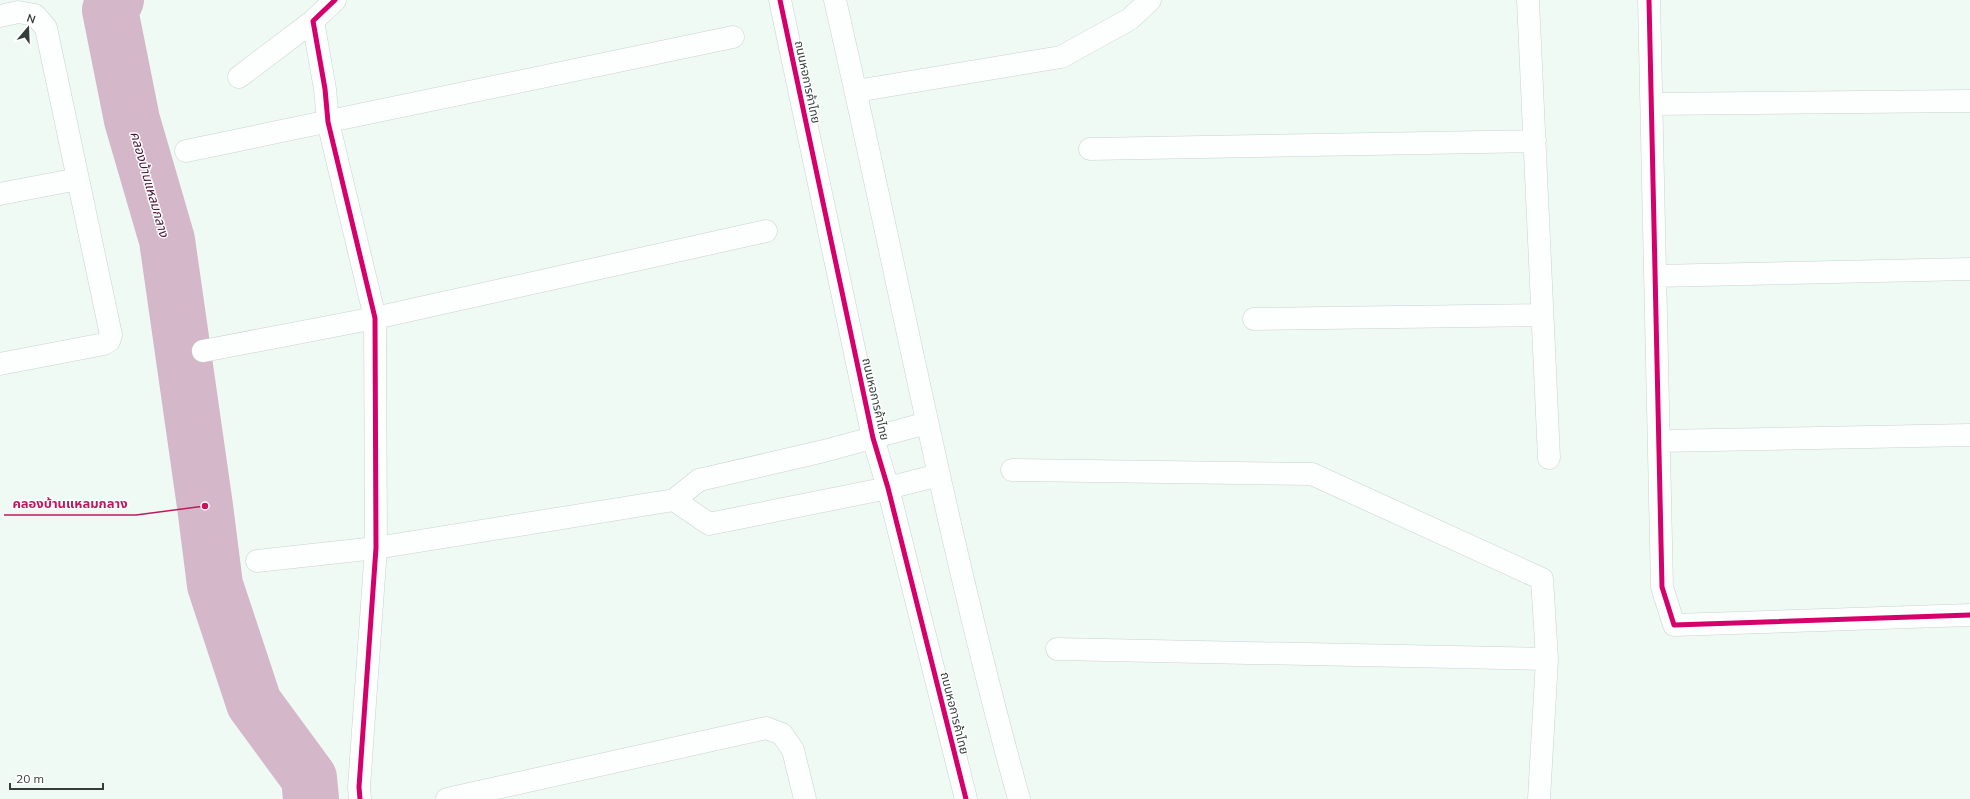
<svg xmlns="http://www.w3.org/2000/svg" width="1970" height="799" font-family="Mulish,'Noto Sans Thai',sans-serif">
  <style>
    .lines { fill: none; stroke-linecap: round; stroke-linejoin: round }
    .river { stroke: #d4b8c9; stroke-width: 56 }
    .minor-casing { stroke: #c9d3ce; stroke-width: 23 }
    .minor { stroke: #fdfefe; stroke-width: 22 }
    .cycleway-casing { stroke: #fff; stroke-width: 8 }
    .cycleway { stroke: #d6006c; stroke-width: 5 }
    .labels { text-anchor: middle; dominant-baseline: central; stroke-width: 3; stroke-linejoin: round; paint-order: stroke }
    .street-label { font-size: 12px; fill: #343d39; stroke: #fff }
    .water-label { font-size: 13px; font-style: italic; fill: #4a1339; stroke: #fff }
    .leader { fill: none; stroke: #c2185b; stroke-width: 1.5 }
    .callout-dot { fill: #c2185b; stroke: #fff; stroke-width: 1.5 }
    .callout-label { font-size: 13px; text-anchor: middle; font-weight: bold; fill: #c2185b; stroke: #fff; stroke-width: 3; stroke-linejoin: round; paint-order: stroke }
  </style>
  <rect width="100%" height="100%" fill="#effaf5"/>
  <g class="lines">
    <path class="river" d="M116,0L110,10L132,120L167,240L205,506L215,585L254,703L309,778L311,799"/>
    <defs>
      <path id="minor" d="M335,0L313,21L325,89L328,122L375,318L376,548L359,787L360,799
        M780,0L873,438L888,488L966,799
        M835,0C896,266 946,536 1019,799
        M1528,0L1549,458
        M1649,0L1662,587L1674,625L1970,615
        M0,16L18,12L35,15L46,28L111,335L109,341L104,344L0,364
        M239,77L313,21
        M856,91L1061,57L1130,19L1150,0
        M1652,104L1970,101
        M1090,149L1535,141
        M186,151L733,37
        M0,194L78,179
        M1656,276L1970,269
        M1254,319L1542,315
        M203,351L375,318L766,231
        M1659,441L1970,435
        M1012,470L1312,474L1542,579L1547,659L1539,799
        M674,500L709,524L888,488L939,475
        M257,561L376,548L674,500L699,480L824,451L927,423
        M1057,649L1547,659
        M447,799L766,728L782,734L793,750L805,799"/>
    </defs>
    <use href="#minor" class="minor-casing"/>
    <use href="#minor" class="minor"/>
    <defs>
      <path id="cycleway" d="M335,0L313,21L325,89L328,122L375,318L376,548L359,787L360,799
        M780,0L873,438L888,488L966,799
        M1649,0L1662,587L1674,625L1970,615"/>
    </defs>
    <use href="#cycleway" class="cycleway-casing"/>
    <use href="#cycleway" class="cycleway"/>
  </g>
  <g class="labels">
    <g class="street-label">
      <text transform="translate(808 82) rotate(78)">ถนนหอการค้าไทย</text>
      <text transform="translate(876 399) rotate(77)">ถนนหอการค้าไทย</text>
      <text transform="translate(955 713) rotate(76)">ถนนหอการค้าไทย</text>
    </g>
    <g class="water-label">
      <text transform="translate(150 184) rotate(74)">คลองบ้านแหลมกลาง</text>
    </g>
  </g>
  <path class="leader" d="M205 506L136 515H4"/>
  <circle class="callout-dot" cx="205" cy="506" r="4"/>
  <g class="callout-label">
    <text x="70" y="508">คลองบ้านแหลมกลาง</text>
  </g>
  <g transform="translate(28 28) rotate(19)" stroke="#ffffff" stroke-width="3" paint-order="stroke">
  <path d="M0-3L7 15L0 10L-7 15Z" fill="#343d39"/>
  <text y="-6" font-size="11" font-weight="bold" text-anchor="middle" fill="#343d39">N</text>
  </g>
  <path d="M10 783v6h93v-6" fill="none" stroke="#343d39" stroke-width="2"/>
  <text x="16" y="783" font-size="12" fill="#343d39" stroke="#ffffff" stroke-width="3" paint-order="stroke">20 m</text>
</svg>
